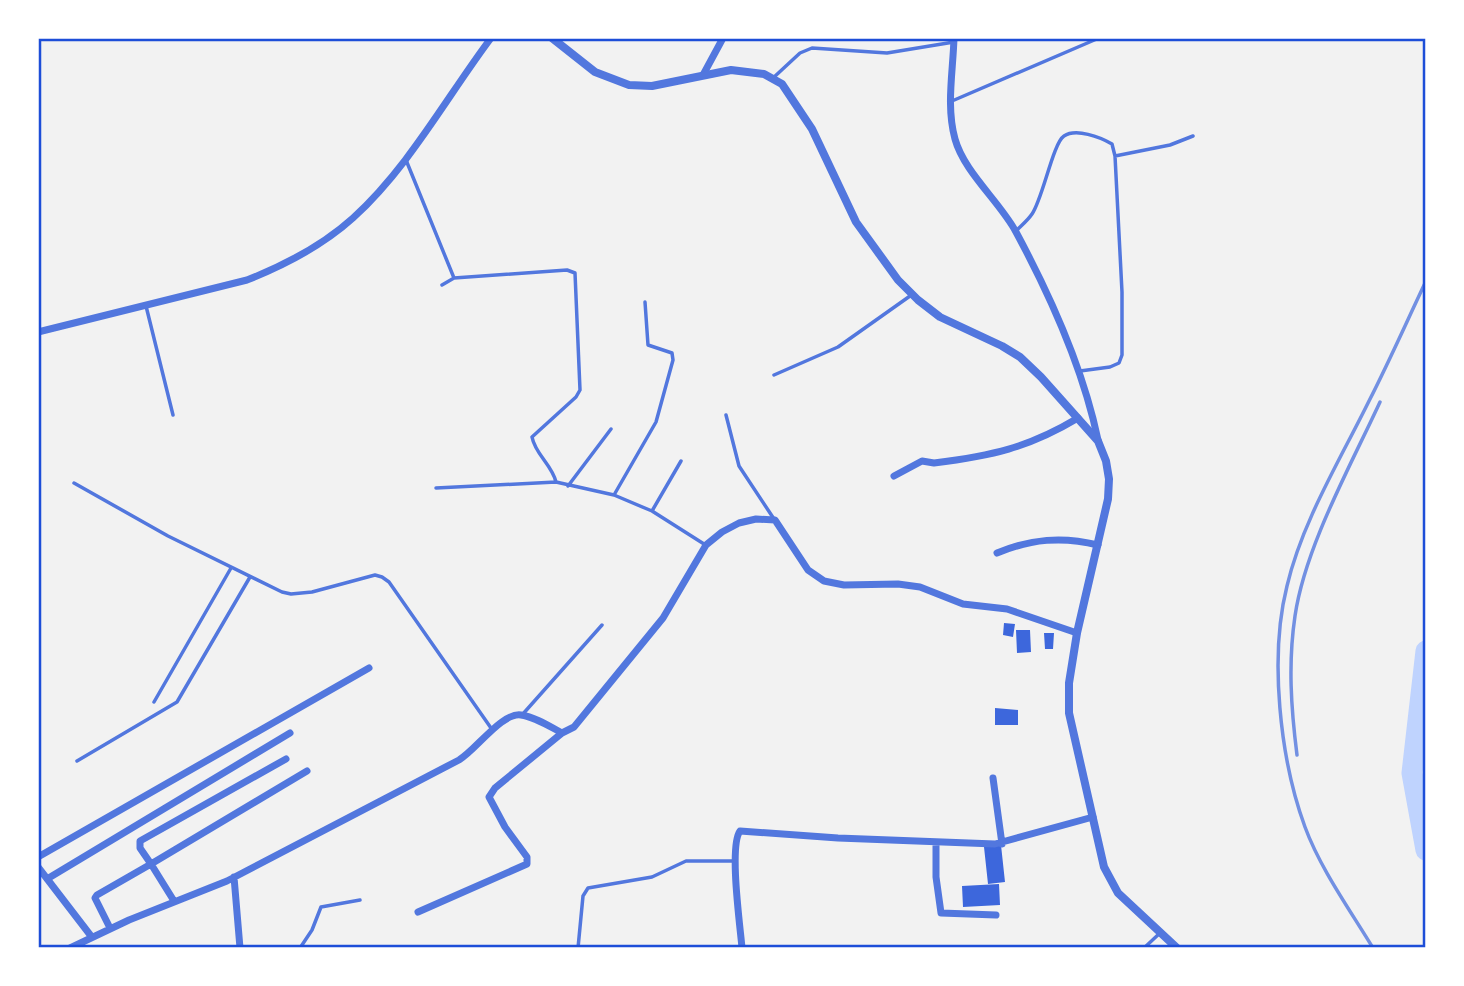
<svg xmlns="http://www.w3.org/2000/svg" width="1464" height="986" font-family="Rubik,sans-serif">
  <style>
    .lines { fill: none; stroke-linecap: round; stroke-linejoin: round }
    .river { stroke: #bfd3fe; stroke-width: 21 }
    .building { fill: #3d67dc }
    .service { stroke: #5277de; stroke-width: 3.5 }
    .minor { stroke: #5277de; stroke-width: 7 }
    .tertiary { stroke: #5277de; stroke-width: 8 }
    .rail { stroke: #7290e2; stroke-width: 3.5 }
    .neatline { fill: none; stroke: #1d4ed8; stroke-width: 2.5 }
  </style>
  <rect width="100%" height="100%" fill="#f2f2f2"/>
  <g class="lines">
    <path class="river" d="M1426,651L1412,773L1426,850"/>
  </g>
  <path class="building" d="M1004,623L1015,624L1013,637L1003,635Z
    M1016,630H1030L1031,652L1017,653Z
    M1044,633H1054L1053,649H1045Z
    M995,708L1018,710V725H995Z
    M1001,845L1005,882L988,884L984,847Z
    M999,884L1000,905L963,907L962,886Z"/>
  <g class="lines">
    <path class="service" d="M773,78L800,53L812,48L887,53L954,42
      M952,101L1099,38
      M1115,156L1170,145L1193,136
      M406,160L454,278
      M1017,230C1022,225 1028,220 1032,214C1043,198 1053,143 1064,136C1076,128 1100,137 1112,144L1115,156L1122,292V355L1119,363L1110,367L1080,371
      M442,285L454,278L567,270L575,273L580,390L576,397L532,437C535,454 552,465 556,482
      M146,306L173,415
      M774,375L838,347L910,296
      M726,415L739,466L774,519
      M74,483L168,536L282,592L291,594L312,592L375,575L382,577L389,582L491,728
      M568,486L611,429
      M436,488L556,482L614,495L652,511L704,544
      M614,495L656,422L673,360L672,353L648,345L645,302
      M652,511L681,461
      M154,702L231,568
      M522,715L602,625
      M77,761L177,702L250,577
      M300,948L312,930L321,907L360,900
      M578,948L583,896L588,888L652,877L686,861H733
      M1144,948L1160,933"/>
    <path class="minor" d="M954,38C953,72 946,106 955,139C964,172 1000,202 1016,232C1051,297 1083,368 1098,440
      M703,75L723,38
      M38,332L247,280C285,265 322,246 353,218C409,167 446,98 491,38
      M894,476L922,461L934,463C991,456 1028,448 1078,418
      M997,553C1031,539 1062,536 1098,545
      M993,778L1002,844
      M936,842V877L941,913L996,915
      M38,857L369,668
      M38,867L91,936
      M234,877L240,948
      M47,879L290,733
      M174,901L151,864L307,771
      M418,912L527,864V857L505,827L489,797L495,788L562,733
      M110,928L95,898L97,895L151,864L140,848V841L286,759
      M70,948L129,920L227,881L459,760C476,750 502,712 521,715C535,717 549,726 562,733L574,727L663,618L706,545L722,532L739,523L756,519L775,520L808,570L824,581L844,585L898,584L920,587L963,604L1007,609L1077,633
      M742,948C740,925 729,846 740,831L838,838L995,844L1093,817"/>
    <path class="tertiary" d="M552,38L595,72L629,85L652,86L731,70L764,74L782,84L812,129L856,222L898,280L918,300L940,317L1002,346L1020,357L1041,377L1098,441L1106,461L1109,479L1108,499L1077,633L1069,683V713L1104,867L1118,893L1177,948"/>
    <path class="rail" d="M1297,755C1291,708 1288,663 1295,616C1305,547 1351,465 1380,402
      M1373,948C1350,910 1320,868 1305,827C1280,759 1269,657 1287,586C1302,522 1340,460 1369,401C1389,362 1407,321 1426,281"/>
  </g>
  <rect width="1464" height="986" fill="none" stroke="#ffffff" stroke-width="80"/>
  <rect x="40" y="40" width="1384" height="906" class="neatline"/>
</svg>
